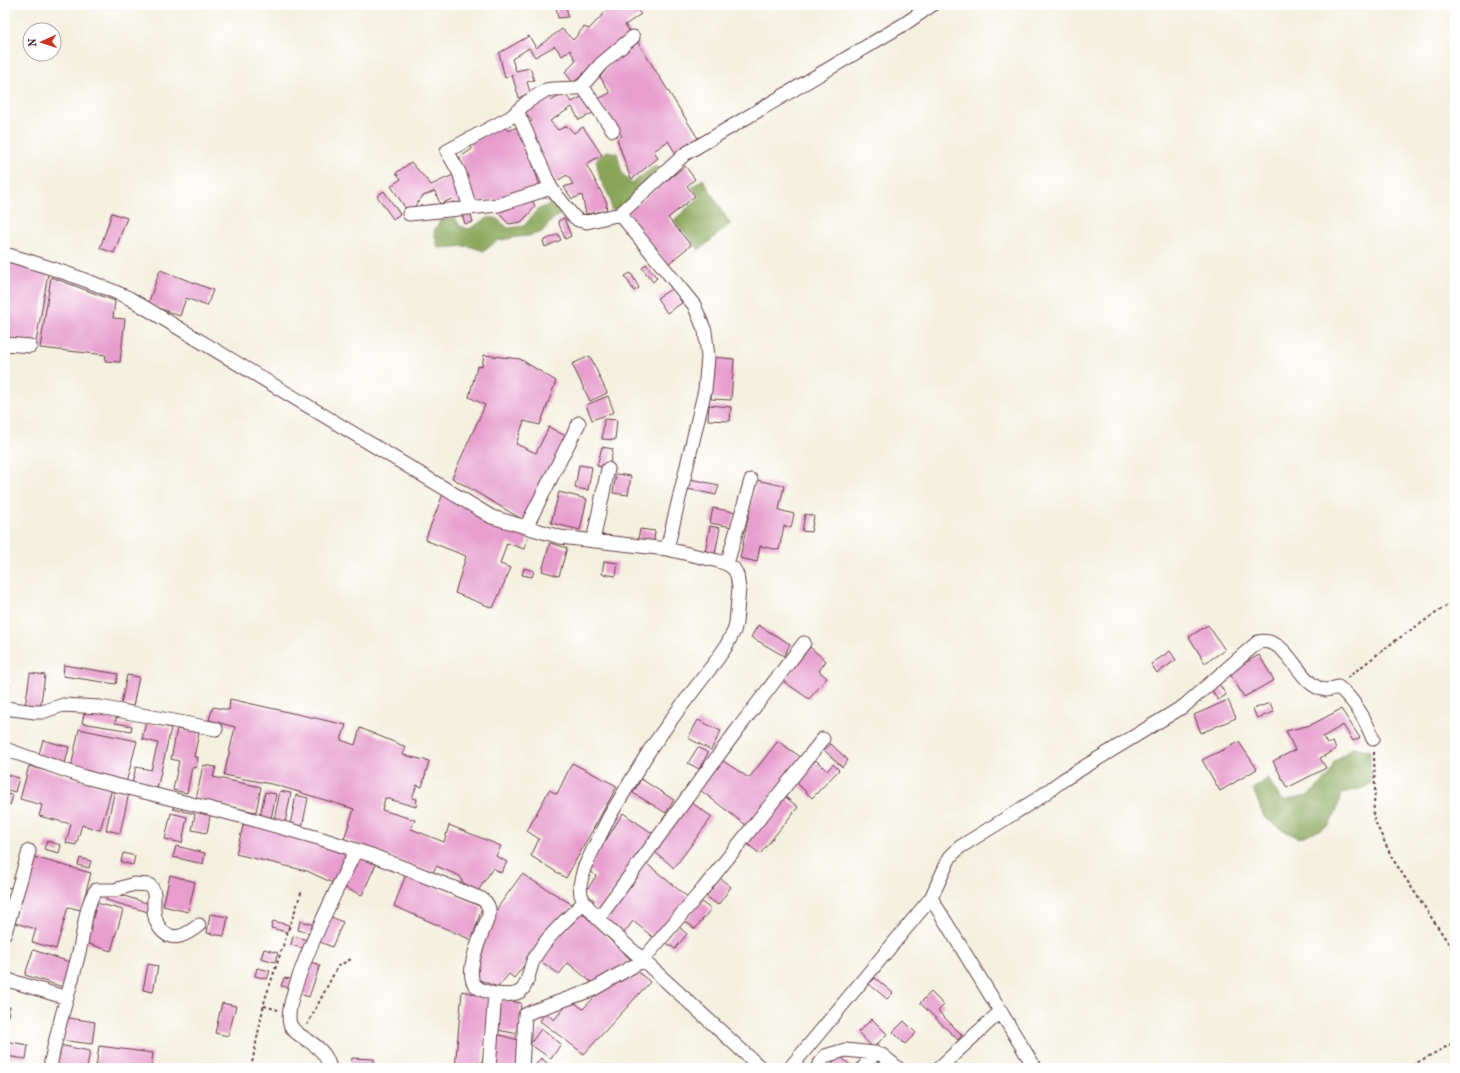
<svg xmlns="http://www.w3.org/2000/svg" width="1460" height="1073" font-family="'IM FELL French Canon',serif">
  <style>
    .forest { fill: #88a558; stroke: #696242 }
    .building { fill: #e79dcd }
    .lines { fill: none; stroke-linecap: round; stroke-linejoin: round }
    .minor-casing { stroke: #643e46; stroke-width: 15 }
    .path { stroke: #643e46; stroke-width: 2; stroke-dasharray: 3 3; stroke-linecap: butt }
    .minor { stroke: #fff; stroke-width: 13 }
  </style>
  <rect width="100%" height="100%" fill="#fff"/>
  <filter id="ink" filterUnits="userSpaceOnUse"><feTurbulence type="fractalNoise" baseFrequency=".025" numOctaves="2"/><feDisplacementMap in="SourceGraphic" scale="8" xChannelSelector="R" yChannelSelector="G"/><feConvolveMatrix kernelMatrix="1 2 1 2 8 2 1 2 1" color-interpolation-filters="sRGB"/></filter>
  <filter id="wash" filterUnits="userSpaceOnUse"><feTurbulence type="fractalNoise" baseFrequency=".012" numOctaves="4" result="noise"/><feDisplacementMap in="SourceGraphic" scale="16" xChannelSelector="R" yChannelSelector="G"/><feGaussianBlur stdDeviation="0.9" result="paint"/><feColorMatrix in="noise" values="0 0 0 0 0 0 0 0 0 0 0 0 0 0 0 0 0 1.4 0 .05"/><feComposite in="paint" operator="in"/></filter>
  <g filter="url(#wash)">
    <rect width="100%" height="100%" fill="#f4f0df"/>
    <path class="forest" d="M607,151L617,153L622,173L632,183L655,166L662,171L621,208L611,210L610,198L600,179L596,160Z
      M703,179L730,224L699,250L674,220L700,197L692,187Z
      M552,203L563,213L553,219L542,232L529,236L517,237L497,241L484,251L468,246L438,248L434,231L440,220L455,218L460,226L469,229L488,218H496L508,228L524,226L537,210Z
      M1353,747L1370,751L1371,783L1365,787L1341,794L1337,810L1329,826L1299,838L1279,828L1264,817L1253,789L1268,778L1282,801L1308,796L1329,776L1334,762Z"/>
    <g id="blocks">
      <path class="building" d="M566,5L568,17L558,18L556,6Z
        M612,5H632L641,14L625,25L631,33L573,83L565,72L576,61L570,50L562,56L555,46L535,57L529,48L512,59L516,71L530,68L534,80L527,82L530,92L519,98L512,75L505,78L499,53L529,36L536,48L562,29L573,40L584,27L589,29Z
        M637,41L699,140L676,154L668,141L654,151L658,158L632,179L629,174L617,139L622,136L598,99L610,93L600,77L612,61Z
        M564,93L572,102L585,95L597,111L579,120L572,107L550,121L558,130L567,126L574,133L583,127L602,155L586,164L607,203L606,211L586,214L582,195L572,199L564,187L573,184L567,175L555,182L527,124L532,121L523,110L547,95L551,101Z
        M503,126L508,131L520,126L540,186L498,200L475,202L459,158L472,149L469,143Z
        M411,162L431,185L453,175L465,202L454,205L452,199L440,204L435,191L423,196L415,206L406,209L391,186L401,179L396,173Z
        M685,166L695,179L687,186L695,196L668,218L691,245L668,264L627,213Z
        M384,191L400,214L393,219L377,196Z
        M531,198L535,206L529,214L521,222L509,224L497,212L503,206Z
        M470,211L473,222L465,224L462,214Z
        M112,213L127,218L114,253L100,248Z
        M564,218L571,236L565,239L558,221Z
        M558,234L561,240L545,247L543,241Z
        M5,261L48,274L36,342L5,339Z
        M646,264L657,278L653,282L642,268Z
        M160,270L213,290L207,306L186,298L180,316L148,304Z
        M631,273L639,288L634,291L625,276Z
        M51,277L115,301L113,318L125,319L120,362L105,361L106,355L40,348Z
        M673,288L682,303L667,313L657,298Z
        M484,355L520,359L556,381L540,425L524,421L516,444L536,453L549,427L567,437L525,521L452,478L485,405L469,397L477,367L482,366Z
        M590,356L607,393L590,401L572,364Z
        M713,357L734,359L731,400L711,399Z
        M608,396L614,412L592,420L586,405Z
        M709,405L731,407L730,421L708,420Z
        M604,419L617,420L615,440L602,439Z
        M602,447L613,449L609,468L597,466Z
        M579,465L592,467L588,490L575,488Z
        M616,474L631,476L628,495L613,493Z
        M690,479L719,485L716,495L688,489Z
        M756,480L784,486L779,510L794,514L791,528L784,526L779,550L760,546L757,562L740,558Z
        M559,492L587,499L580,530L551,523Z
        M443,494L491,523L529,535L524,549L507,543L500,564L511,568L493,608L455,593L466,556L425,540Z
        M713,508L735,512L732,527L710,523Z
        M805,514L814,516L811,532L802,531Z
        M710,526L720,528L715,554L705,552Z
        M640,529L655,531L654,541L638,539Z
        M550,543L567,548L559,576L542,571Z
        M604,561L618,563L616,576L602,574Z
        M524,568L534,571L532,577L522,575Z
        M758,625L790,644L784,656L751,637Z
        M1208,625L1225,650L1205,663L1189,637Z
        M810,647L826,661L819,671L827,678L809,699L783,681Z
        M1170,651L1176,660L1157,673L1151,664Z
        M1259,655L1274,680L1244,697L1229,672Z
        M64,665L118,674L116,684L63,676Z
        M30,673L45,675L40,709L25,707Z
        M127,675L139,677L133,706L121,704Z
        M1218,682L1226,695L1218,700L1210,687Z
        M5,684L10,685L6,704H5Z
        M230,699L346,725L341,740L355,745L360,728L406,747L403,755L429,761L422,787L417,785L412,798L417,799L416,807L385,798L382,810L415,820L411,829L444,842L449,825L501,846L496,856L507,862L501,873L493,868L478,891L462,882L460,876L436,866L433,873L344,839L354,809L276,785L224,775L235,727L209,720L213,707L229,710Z
        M1228,700L1236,718L1201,733L1194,715Z
        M1270,703L1274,712L1257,718L1253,709Z
        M1341,709L1360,738L1353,741L1343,725L1323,737L1327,744L1333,742L1336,749L1320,758L1326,768L1287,788L1273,761L1295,750L1286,731L1311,725Z
        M85,710L117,715L115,723L132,726L131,731L82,723Z
        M698,720L721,731L711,750L688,738Z
        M146,722L171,728L157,789L132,783L136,767L151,770L158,743L142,739Z
        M79,729L137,741L126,783L71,768Z
        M177,729L199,733L194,757H198L196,768L192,767L187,793L173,790L179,761L171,759Z
        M43,740L69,747L65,764L38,757Z
        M778,741L802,758L747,826L700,790L720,759L749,778Z
        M1239,742L1257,769L1220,791L1202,760Z
        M831,744L848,760L842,767L824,750Z
        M698,747L708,753L699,769L688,763Z
        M816,760L827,771L833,764L839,770L812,798L795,781Z
        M572,763L617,786L566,878L531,856L539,839L527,831L549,790L557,794Z
        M203,765L216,767L213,777L261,787L256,812L196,800Z
        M29,766L112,789L100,830L82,825L76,845L66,843L71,824L39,816L42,805L20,799Z
        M5,774L19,778L15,792L5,789Z
        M641,779L674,800L666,813L633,793Z
        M115,790L129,793L120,833L106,830Z
        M280,791L291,793L285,823L274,820Z
        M265,792L276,794L271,819L260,817Z
        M5,793L13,796L10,805L5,803Z
        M296,795L308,798L302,828L290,825Z
        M783,795L798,807L760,854L745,842Z
        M689,801L712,817L674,868L654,851Z
        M174,803L211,811L207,833L192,830L195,814L173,809Z
        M171,813L187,817L182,843L165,839Z
        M623,813L655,835L598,911L591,906L594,900L585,893L596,876L588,869Z
        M244,822L348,853L335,884L307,871L236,854Z
        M47,841L61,845L59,853L44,849Z
        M176,846L205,853L203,864L173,857Z
        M123,853L135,856L133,865L121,862Z
        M356,856L376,864L362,895L343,887Z
        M34,857L91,873L81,910L68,907L56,949L32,942L36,929L15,923Z
        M80,858L91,861L89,868L78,865Z
        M646,863L690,899L655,939L633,921L623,934L605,920Z
        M406,874L482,907L472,940L394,906Z
        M522,874L573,905L514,978L509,974L498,987L474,978L480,951L498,907Z
        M170,875L195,882L188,912L163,906Z
        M720,878L731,887L718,905L706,896Z
        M5,887L12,888L5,923Z
        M108,891L150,904L148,912L106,900Z
        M700,901L711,909L695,929L685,921Z
        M97,903L123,910L111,951L86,943Z
        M580,911L631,960L603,979L591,982L568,963L559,974L539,960Z
        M210,914L228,917L224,936L207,933Z
        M329,916L343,922L332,947L318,941Z
        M273,921L289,925L287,932L271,928Z
        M300,921L315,925L313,934L298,930Z
        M678,926L687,934L675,949L665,942Z
        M293,936L308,940L306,949L291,945Z
        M264,949L278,953L275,962L261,958Z
        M33,950L70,962L63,987L25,975Z
        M308,961L320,965L309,997L297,993Z
        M148,964L158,966L153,992L143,990Z
        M257,968L270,971L267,979L255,976Z
        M636,970L650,982L584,1054L540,1021L545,1013L554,1020L571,1000L583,1009L601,990Z
        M284,978L291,979L289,988L281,986Z
        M875,978L893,993L887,999L869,984Z
        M5,983L9,984L6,999H5Z
        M462,991L489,998L482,1068H455Z
        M931,992L944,1005L938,1011L962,1035L958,1040L920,1003Z
        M499,999L521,1003L519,1034L497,1030Z
        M222,1003L236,1006L228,1036L215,1033Z
        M5,1006L10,1007L8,1016L5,1015Z
        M63,1017L95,1022L92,1044L60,1040Z
        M872,1019L887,1034L873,1048L858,1032Z
        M904,1021L916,1033L905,1044L893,1032Z
        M541,1029L561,1044L551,1059L530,1044Z
        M496,1034L518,1040L517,1068H493Z
        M5,1041L28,1045L26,1059L5,1056Z
        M59,1045L90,1051L87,1068H75L55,1064Z
        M99,1046L153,1053L151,1068H96Z
        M839,1055L853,1068H828Z
        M352,1058L374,1059V1068H351Z
        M541,1058L553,1068H533Z"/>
    </g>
  </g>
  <g filter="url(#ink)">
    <use href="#blocks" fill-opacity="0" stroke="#643e46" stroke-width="1"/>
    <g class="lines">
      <defs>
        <path id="minor" d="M582,86L613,130
          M517,111L551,188L573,216L578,220L587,222L620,214L694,305L705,331L708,357L705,390L667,549
          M470,208L459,172L447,151L511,117L527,102L546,90L553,89L577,88L582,86L601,64L633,37
          M409,214L498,205L551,188
          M620,214L685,154L906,23L932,5
          M5,254C47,266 89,280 129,298L492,517L560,537L667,549L718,561L727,564L734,569L737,575L739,588L736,623L734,631L725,648L716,661L676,713L649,751L609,817L584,868L580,885L581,895L584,902L598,919L761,1068
          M5,344L30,346
          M526,527L579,423
          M593,541L608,469
          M727,564L751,480
          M5,708L35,712H42L63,705L100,707L216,729
          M5,749L84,777L244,817L322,839L374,856L482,899C488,903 490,908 489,915C484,930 462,973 476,986C480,990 491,993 496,994C504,995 516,996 522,990C529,983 529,968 534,959C544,939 568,918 584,902
          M931,898L1035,1068
          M598,919L737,730L804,643
          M5,933L29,851
          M5,979L67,998
          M50,1068C56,1029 70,991 79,952C84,934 85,905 96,890H115L134,884L149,885C157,891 153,900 154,908C154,923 163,940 180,936C187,934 194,929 199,925
          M330,1068C323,1040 296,1040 290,1024C281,997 342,879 356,850
          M489,1068L495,994
          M522,1068L525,1015L533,1011L592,990L642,961L703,889L823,739
          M790,1068L931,898L950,857L960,847L1037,799L1063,780L1184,706L1258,642C1290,635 1297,687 1326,690C1330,690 1334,688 1338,687C1354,699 1366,721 1373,739
          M817,1068L825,1056L845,1050L875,1053L882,1055L898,1068
          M863,1068L875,1053
          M939,1068L1001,1011"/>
      </defs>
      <use href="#minor" class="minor-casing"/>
      <path class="path" d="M1347,678L1392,643L1455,600
        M1374,752L1375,791L1373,817L1392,858L1455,953
        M264,1006L278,1010
        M307,1025L338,966L353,958
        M251,1068L265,999L302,890
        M1407,1068L1455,1042"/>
      <use href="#minor" class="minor"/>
    </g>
  </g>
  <rect width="1460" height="1073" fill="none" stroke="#fff" stroke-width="20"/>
  <g transform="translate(42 42) rotate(267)"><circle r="19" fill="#ffffff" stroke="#b7a5aa"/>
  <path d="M0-3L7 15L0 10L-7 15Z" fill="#c8321e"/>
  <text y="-6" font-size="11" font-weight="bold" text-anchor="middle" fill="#4a1f2b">N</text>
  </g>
</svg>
